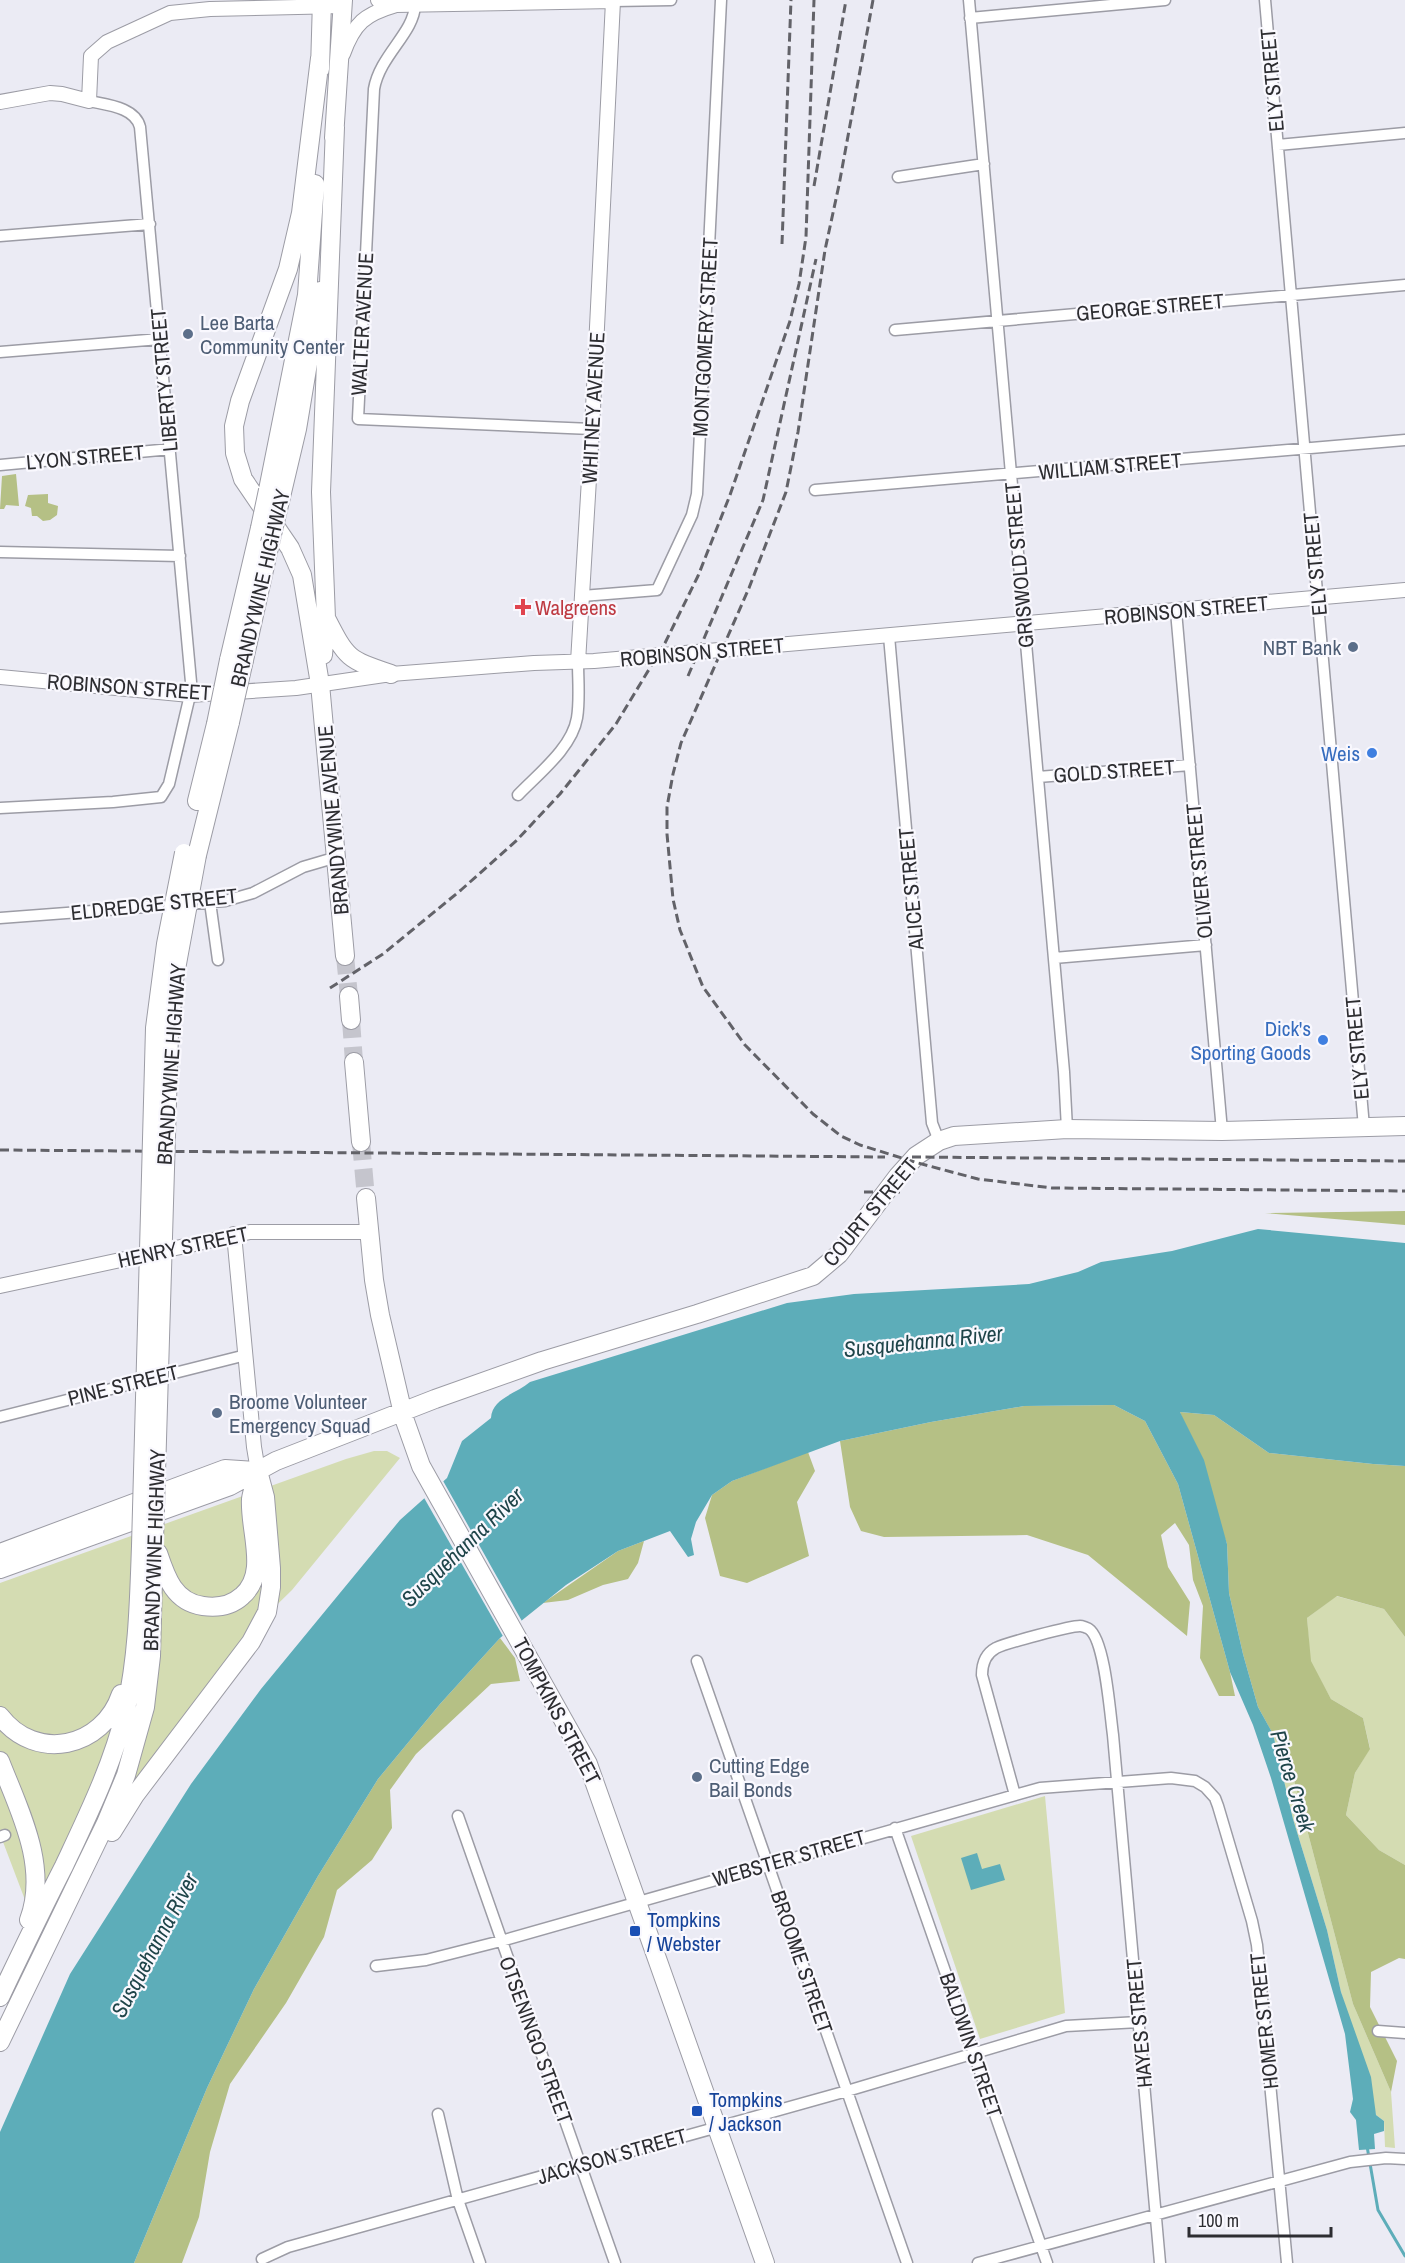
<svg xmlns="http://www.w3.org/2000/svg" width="1405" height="2263" font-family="'Archivo Narrow',sans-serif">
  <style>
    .green { fill: #d4dcb2 }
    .forest { fill: #b5c085 }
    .water { fill: #5dadb9 }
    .pier { fill: #ebebf4 }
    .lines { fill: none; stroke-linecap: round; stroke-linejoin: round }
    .stream { stroke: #5dadb9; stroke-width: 3 }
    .primary-tunnel { stroke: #c5c5cd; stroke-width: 18; stroke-dasharray: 18 9; stroke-linecap: butt }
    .minor-casing { stroke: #9c9ca5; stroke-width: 13 }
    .tertiary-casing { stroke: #9c9ca5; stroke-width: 16 }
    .primary-casing { stroke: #9c9ca5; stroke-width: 20 }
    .minor { stroke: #fff; stroke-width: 10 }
    .tertiary { stroke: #fff; stroke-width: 14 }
    .primary { stroke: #fff; stroke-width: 18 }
    .rail { stroke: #626268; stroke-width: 3; stroke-dasharray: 9 4.5; stroke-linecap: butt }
    .primary-bridge-casing { stroke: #9c9ca5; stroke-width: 20; stroke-linecap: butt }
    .primary-bridge { stroke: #fff; stroke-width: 18 }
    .service-dot { fill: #5c6f8a; stroke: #f9f8fe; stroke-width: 2 }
    .health-dot { fill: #e0444e; stroke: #f9f8fe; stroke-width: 2 }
    .shop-dot { fill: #3f7fe0; stroke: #f9f8fe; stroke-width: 2 }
    .transit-dot { fill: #1a4fb4; stroke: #f9f8fe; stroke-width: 2 }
    .labels { text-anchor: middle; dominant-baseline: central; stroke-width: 4.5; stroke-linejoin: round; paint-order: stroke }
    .street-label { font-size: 21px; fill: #2d2d31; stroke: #f9f8fe }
    .service-label { font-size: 21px; fill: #4e5e75; stroke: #f9f8fe; text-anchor: start }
    .health-label { font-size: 21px; fill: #be3a42; stroke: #f9f8fe; text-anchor: start }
    .shop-label { font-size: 21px; fill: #366cbe; stroke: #f9f8fe; text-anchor: end }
    .transit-label { font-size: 21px; fill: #164399; stroke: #f9f8fe; text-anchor: start }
    .water-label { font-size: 22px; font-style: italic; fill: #1e4449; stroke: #f9f8fe }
  </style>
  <rect width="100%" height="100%" fill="#ebebf4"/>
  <path class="green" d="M374,1451H387L400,1458L292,1590L248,1633L33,1921L0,1834V1583L346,1459Z
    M1336,1596L1384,1609L1405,1637V1865L1379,1850L1346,1815L1355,1773L1370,1748L1363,1718L1331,1699L1310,1661L1307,1618Z
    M1273,1734L1290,1765L1353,2004L1391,2092L1395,2148L1385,2147L1384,2121L1376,2115L1341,1992L1327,1930L1293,1819Z
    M1045,1796L1065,2013L980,2039L911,1836Z"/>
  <path class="forest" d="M16,474L19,506L6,505L4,509H0L2,476Z
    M48,494V503L58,506L57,515L50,520L43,521L37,516H32L31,508L25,506L28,495Z
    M1405,1211V1225L1265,1213Z
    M1114,1405L1145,1421L1178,1484L1230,1672L1235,1696H1219L1200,1658L1203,1606L1193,1580L1189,1545L1175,1523L1161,1535L1168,1567L1190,1602L1187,1636L1088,1555L1027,1535L884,1537L861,1531L850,1507L840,1441L931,1422L1024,1406Z
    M1180,1412L1214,1415L1269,1453L1373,1464L1405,1466V1637L1384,1609L1337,1596L1307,1618L1311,1661L1331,1699L1363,1718L1370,1749L1355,1773L1346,1815L1379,1850L1405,1865V1959L1399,1958L1371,1972L1370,2007L1397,2061L1391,2092L1353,2004L1290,1765L1258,1707L1243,1654L1229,1593L1227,1544Z
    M808,1452L815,1471L797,1502L809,1556L747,1583L720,1576L705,1518L712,1495L732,1481Z
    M644,1541L638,1563L628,1579L603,1585L568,1600L543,1603L618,1551Z
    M500,1638L515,1658L520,1681L491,1684L416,1754L390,1790L392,1828L372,1860L337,1890L324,1937L286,2003L230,2084L210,2152L199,2217L182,2263H134L207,2088L254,1989L318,1876L378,1779L440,1704Z"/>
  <path class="water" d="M1258,1229L1405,1243V1466L1373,1464L1269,1453L1214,1415L1180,1412L1204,1460L1227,1544L1229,1593L1243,1654L1258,1707L1273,1734L1293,1819L1327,1930L1341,1992L1371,2077L1376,2115L1384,2121V2131L1374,2134L1375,2149L1359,2150L1356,2120L1350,2112L1353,2099L1345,2034L1271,1778L1253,1725L1230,1672L1178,1484L1145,1421L1114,1405L1024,1406L931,1422L840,1441L732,1481L712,1495L696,1522L691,1539L694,1555L688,1557L670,1531L618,1551L566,1585L500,1638L440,1704L378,1779L318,1876L254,1989L207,2088L134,2263H0V2132L70,1974L191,1784L261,1689L400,1520L447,1478L462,1441L491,1418C492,1398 516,1394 530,1382L787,1303L854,1294L1029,1284L1078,1272L1101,1262L1172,1251Z
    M977,1853L982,1869L1000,1864L1005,1880L971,1890L961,1858Z"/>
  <path class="pier" d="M442,1479L523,1623L504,1638L423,1496Z"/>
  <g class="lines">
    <path class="stream" d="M1367,2146L1378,2210L1405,2256"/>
    <path class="primary-tunnel" d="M345,956L349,996
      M351,1020L354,1062
      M361,1142L366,1198"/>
    <defs>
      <path id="minor" d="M969,0L1064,1072L1067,1129
        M1265,0L1364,1127
        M613,1L671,0
        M415,5C414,33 380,55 374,89L358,419L592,429
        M970,18L1165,0
        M1278,145L1405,133
        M898,177L984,164
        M0,236L150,224
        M895,330L1405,285
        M0,352L160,339
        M0,465L171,449
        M815,490L1405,440
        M0,552L180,556
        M582,596L657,590L692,515L697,494L721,0
        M1176,611L1222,1131
        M889,636L932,1123L939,1141
        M1038,777L1190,765
        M518,795C538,774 572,748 577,718C580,700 578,680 578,662
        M0,808L113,802L161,797L169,784L190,695L191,682L140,127C135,107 107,105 89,101
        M210,902L218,960
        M0,918L225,901L253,893L303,867L337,857
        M1054,958L1206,945
        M0,1417L246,1355
        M697,1661L907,2263
        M1015,1795L982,1675C982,1664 985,1654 996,1648C1006,1643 1070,1626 1080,1626C1082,1626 1088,1628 1089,1629C1105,1640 1110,1714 1113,1735L1160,2263
        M458,1816L615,2263
        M895,1828L1047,2263
        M0,1837L5,1835
        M376,1966L426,1960L501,1941L1040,1788L1171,1778L1195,1781L1205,1787L1215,1798L1218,1806L1252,1921L1257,1945L1287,2263
        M1378,2031L1405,2033
        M438,2114L458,2200L480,2263
        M262,2259L288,2247L847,2091L1066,2026L1139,2022
        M978,2263L1350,2162L1386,2158L1405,2159"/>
      <path id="tertiary" d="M378,0L396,5L613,1L592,429L578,662
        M343,54C354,23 365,14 396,5
        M0,102L50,93L62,94L89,101L91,56L107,42L170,13L210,9L342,6
        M0,677L190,695L296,688L391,674L534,663L594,661L1405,590
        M234,1234L254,1447L258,1471
        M0,1286L250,1232H369"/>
      <path id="primary" d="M320,58L301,213L288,269L240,401L234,426L235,453L243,479L290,548L302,575L320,684L345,956
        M320,69L322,0
        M334,138L343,0
        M268,490L307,295L315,184
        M280,501L297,429L320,291
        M326,618C347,659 347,659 391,674
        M323,655L326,618L321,492L335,127
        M229,660L260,528
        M244,660L270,543
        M197,801L216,724
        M197,855L230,722
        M349,996L351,1020
        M354,1062L361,1142
        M366,1198L374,1280L380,1315L404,1418L421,1466L588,1764L765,2263
        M0,1553L225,1469L257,1471
        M158,1553C166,1577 174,1602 203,1606C217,1608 231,1606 242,1596C269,1573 249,1531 251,1499C252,1491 256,1481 258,1473
        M0,1569L230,1486L276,1461L435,1399L542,1361L697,1314L813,1276L839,1254L898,1176L916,1156L939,1141L954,1136L1067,1129L1222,1131L1405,1126
        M0,1716C36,1763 103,1748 121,1694
        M0,1761C19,1810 49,1866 29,1920
        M112,1832L135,1795L251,1642L267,1612L271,1587V1568L265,1497L258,1471
        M0,1997C21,1953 42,1909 64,1866C88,1815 113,1764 126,1709C138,1655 139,1601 141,1546
        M0,2042L106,1823L126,1775L145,1707L151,1656L154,1541"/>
    </defs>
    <use href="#minor" class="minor-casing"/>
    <use href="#tertiary" class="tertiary-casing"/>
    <use href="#primary" class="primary-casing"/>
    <use href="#minor" class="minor"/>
    <use href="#tertiary" class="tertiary"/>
    <use href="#primary" class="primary"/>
    <path class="rail" d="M873,0L839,185L825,250L798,432L786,492L749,588L681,743L673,774L667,807V834L673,899L680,930L703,987L745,1045L813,1114L841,1136L860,1145L918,1163L978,1179L1052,1188L1405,1191
      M814,186L846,0
      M782,244L791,0
      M688,676L763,500L816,259
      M330,988L383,954L461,890L517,840L560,794L616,724L665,643L698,576L730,495L790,321L799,284L806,237L814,0
      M0,1150L885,1157
      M912,1157L1405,1161
      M864,1192H900"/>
    <defs>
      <path id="primary-bridge" d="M260,528L268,490
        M270,543L280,501
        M230,722L244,660
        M216,724L229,660
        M154,1541L169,1034L174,980L197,855
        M141,1546L155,1028L166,944L184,853"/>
    </defs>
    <use href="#primary-bridge" class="primary-bridge-casing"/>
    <use href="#primary-bridge" class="primary-bridge"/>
  </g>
  <g class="service-dot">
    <circle cx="188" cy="334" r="6"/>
    <circle cx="1353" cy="647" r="6"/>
    <circle cx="217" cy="1413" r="6"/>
    <circle cx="697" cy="1777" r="6"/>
  </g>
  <path class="health-dot" d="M520 598h6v6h6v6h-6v6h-6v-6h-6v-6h6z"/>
  <g class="shop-dot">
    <circle cx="1372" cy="753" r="6"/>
    <circle cx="1323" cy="1040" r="6"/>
  </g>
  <g class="transit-dot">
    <rect x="629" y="1925" width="12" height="12" rx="3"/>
    <rect x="691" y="2105" width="12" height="12" rx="3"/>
  </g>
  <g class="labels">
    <g class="street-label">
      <text transform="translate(1272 80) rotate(-95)">ELY STREET</text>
      <text transform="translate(1150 307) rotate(-5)">GEORGE STREET</text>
      <text transform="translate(362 324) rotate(-87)">WALTER AVENUE</text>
      <text transform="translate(705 337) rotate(-87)">MONTGOMERY STREET</text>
      <text transform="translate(164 380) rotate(-95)">LIBERTY STREET</text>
      <text transform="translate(593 408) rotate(-87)">WHITNEY AVENUE</text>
      <text transform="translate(85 457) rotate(-5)">LYON STREET</text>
      <text transform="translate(1110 466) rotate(-5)">WILLIAM STREET</text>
      <text transform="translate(1315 564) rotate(-95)">ELY STREET</text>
      <text transform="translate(1019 565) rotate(-95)">GRISWOLD STREET</text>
      <text transform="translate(260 588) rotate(-77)">BRANDYWINE HIGHWAY</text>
      <text transform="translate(1186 610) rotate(-5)">ROBINSON STREET</text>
      <text transform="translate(702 652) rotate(-5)">ROBINSON STREET</text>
      <text transform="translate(129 687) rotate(4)">ROBINSON STREET</text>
      <text transform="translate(1114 771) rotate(-4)">GOLD STREET</text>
      <text transform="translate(333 820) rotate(-95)">BRANDYWINE AVENUE</text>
      <text transform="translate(1199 871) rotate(-95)">OLIVER STREET</text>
      <text transform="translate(911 889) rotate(-95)">ALICE STREET</text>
      <text transform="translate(154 904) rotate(-6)">ELDREDGE STREET</text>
      <text transform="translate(1357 1048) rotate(-95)">ELY STREET</text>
      <text transform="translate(171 1064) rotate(-86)">BRANDYWINE HIGHWAY</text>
      <text transform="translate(870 1212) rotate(-50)">COURT STREET</text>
      <text transform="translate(183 1247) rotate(-12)">HENRY STREET</text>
      <text transform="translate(123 1385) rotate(-14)">PINE STREET</text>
      <text transform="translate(154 1550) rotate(-88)">BRANDYWINE HIGHWAY</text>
      <text transform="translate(557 1711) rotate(62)">TOMPKINS STREET</text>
      <text transform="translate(789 1858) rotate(-16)">WEBSTER STREET</text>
      <text transform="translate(802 1962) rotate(71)">BROOME STREET</text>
      <text transform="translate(1264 2021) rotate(-96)">HOMER STREET</text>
      <text transform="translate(1139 2023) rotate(-95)">HAYES STREET</text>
      <text transform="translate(536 2040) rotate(70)">OTSENINGO STREET</text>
      <text transform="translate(971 2045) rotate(71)">BALDWIN STREET</text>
      <text transform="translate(612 2156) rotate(-16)">JACKSON STREET</text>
    </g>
    <g class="service-label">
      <text x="200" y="322">Lee Barta<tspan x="200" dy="24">Community Center</tspan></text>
      <text x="1341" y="647" text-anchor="end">NBT Bank</text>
      <text x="229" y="1401">Broome Volunteer<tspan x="229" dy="24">Emergency Squad</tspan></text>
      <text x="709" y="1765">Cutting Edge<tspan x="709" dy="24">Bail Bonds</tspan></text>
    </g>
    <g class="health-label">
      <text x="535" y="607">Walgreens</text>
    </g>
    <g class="shop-label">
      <text x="1360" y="753">Weis</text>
      <text x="1311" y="1028">Dick's<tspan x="1311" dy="24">Sporting Goods</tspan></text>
    </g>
    <g class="transit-label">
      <text x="647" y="1919">Tompkins<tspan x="647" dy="24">/ Webster</tspan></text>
      <text x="709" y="2099">Tompkins<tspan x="709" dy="24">/ Jackson</tspan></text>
    </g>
    <g class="water-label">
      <text transform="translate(923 1341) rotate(-6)">Susquehanna River</text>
      <text transform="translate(462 1547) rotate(-44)">Susquehanna River</text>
      <text transform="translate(1293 1781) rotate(73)">Pierce Creek</text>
      <text transform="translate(154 1945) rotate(-62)">Susquehanna River</text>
    </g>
  </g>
  <path d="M1189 2227v9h142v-9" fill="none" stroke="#2d2d31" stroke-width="3"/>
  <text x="1198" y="2227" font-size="18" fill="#2d2d31" stroke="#f9f8fe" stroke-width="4.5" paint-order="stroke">100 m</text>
</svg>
